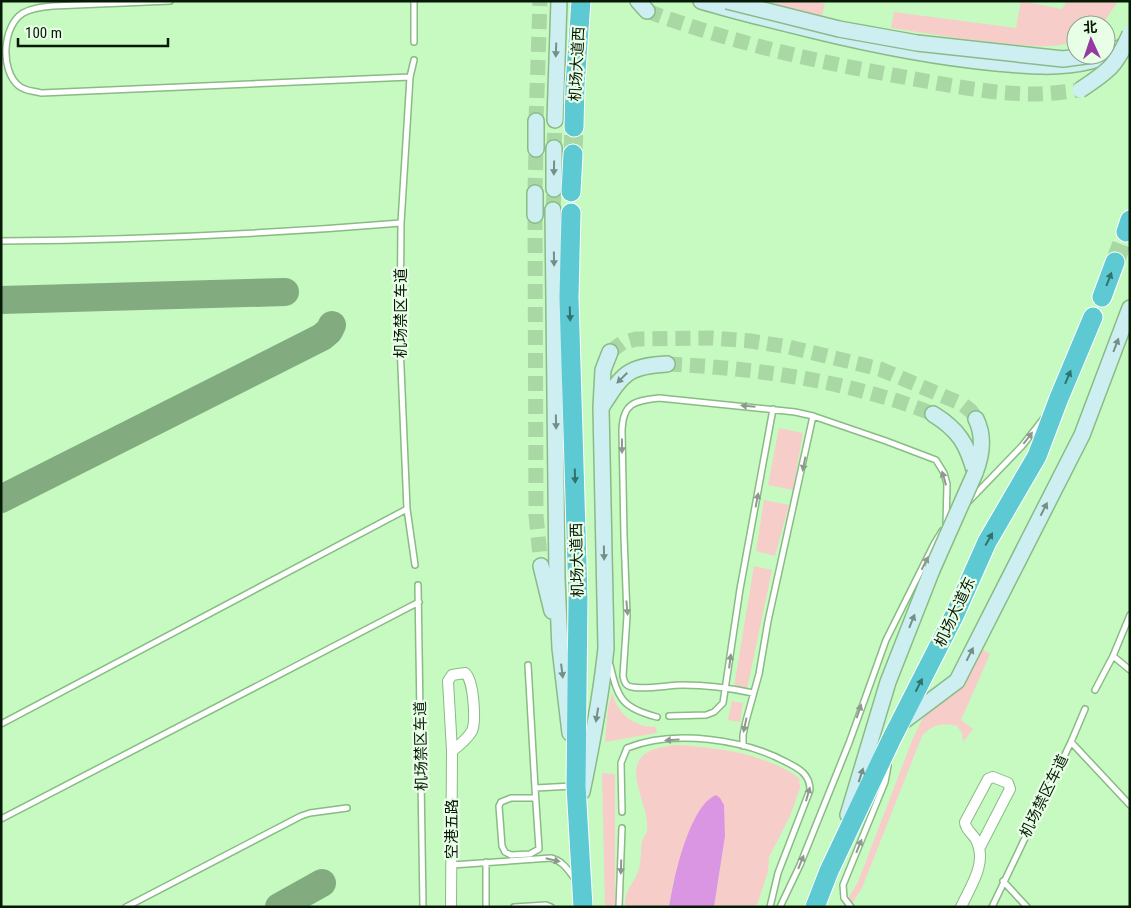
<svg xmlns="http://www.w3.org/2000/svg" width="1131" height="908" font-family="'Roboto Condensed','Noto Sans SC',sans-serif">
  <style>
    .green { fill: #f7cdca }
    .water { fill: #da95e3 }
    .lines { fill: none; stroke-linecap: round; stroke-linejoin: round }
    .taxiway { stroke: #82ab7f; stroke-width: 28 }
    .secondary-tunnel { stroke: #a9d8a5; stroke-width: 15; stroke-dasharray: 15 8; stroke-linecap: butt }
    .highway-tunnel { stroke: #a9d8a5; stroke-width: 19; stroke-dasharray: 19 9; stroke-linecap: butt }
    .lane-casing { stroke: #89bb85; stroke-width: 8 }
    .street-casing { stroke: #89bb85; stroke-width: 12 }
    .secondary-casing { stroke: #89bb85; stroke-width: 18 }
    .highway-casing { stroke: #fff; stroke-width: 21 }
    .lane { stroke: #fff; stroke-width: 5 }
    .street { stroke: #fff; stroke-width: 10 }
    .secondary { stroke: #ceeff2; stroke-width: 15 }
    .highway { stroke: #5dcad3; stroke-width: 19 }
    .secondary-bridge-casing { stroke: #89bb85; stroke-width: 18; stroke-linecap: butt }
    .secondary-bridge { stroke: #ceeff2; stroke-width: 15 }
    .oneway { fill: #748f88 }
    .oneway2 { fill: #32726c }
    .oneway3 { fill: #8f988f }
    .labels { text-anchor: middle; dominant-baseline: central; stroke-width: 4.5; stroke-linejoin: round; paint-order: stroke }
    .street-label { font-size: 15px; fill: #071a06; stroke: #e9fee7 }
  </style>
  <rect width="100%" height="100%" fill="#c6fac1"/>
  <path class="green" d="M747,1H816L825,4L821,19Z
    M1021,1L1062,9L1067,1H1118L1106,19L1100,25H1076V41C1053,49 1031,46 1007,44C968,40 930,34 891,28L894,12L1016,28Z
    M779,428L803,433L793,490L768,485Z
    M764,500L789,505L775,556L756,551Z
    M754,566L772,570L747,689L734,687Z
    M978,647L990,654L961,720L973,729L963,742L962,733L957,726C942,722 932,725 922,736L862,888L850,907H843L858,882L913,738L927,710Z
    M612,693C618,714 633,727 656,727L657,733L605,742L608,707Z
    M732,701L743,703L740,722L728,720Z
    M674,745C717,747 763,753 799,778L800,788L790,816L769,857L768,872L756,907H714L725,836L673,882L669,907H625C624,890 633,885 638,872C642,862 640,851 642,841C643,838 646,834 647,831C650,810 630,781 638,763C645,748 660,748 674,745Z
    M602,773L615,774V907H605Z"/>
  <path class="water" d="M716,795L720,798L724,805L725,836L714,907H669C673,880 689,806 716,795Z"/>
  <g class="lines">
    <path class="taxiway" d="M1,300L285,292
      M1,499L322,337L329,331L332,325
      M279,907L322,883"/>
    <path class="secondary-tunnel" d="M647,11C727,41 808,60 892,75C939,83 987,94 1034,94C1049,94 1065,92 1080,90
      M536,121L540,1
      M554,148L555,120
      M535,193L536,149
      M553,210L554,189
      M535,215L536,515L541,566
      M610,352L622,343L636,339L712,338L751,341L789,347L880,369L962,404L971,411L976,419
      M667,364C755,368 851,381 933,414"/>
    <path class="highway-tunnel" d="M573,154L574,127
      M1115,262L1126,232"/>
    <defs>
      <path id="lane" d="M170,1L53,6C42,7 32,8 23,13C2,26 0,71 19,86C25,91 34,91 41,93L410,77
        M414,42V1
        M414,60L410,77L401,223L400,344L407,509L415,565
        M1,241C134,240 268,234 401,223
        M969,501L1022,446L1044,418
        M418,585L423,907
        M1113,656L1130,670
        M528,665L535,788
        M610,665C618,699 622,708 657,717
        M1095,690L1113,656L1130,615
        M753,693C730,688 707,685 683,685C668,685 646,690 632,687C625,686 624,681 623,676L627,616L624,536L622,430C623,403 634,401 659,398L795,412L813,416L886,441L936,460L944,473L947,484L946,526
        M669,716L706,715L714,712L723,703L740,589L773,409
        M1,724L407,509
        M1071,742L1130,805
        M743,746V735L746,721L759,674L768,621L813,416
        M535,798H511L501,802L499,806L502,846L505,852L511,855L530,854L539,849L535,788L573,786
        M622,812L621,763L627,748C674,729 744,739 788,763C800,769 810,775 810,790L778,873L770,907
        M1,819L419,602
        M452,865L551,858C563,861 568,870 575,879
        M1003,881L1027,907
        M126,907L301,816L310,813L347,808
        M486,907V862
        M514,907L546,905L551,907
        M619,907L622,828
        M780,907L800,865L849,743L886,640L934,544L942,531
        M851,907L844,898L843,885L885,782L888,766
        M992,907L1071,742L1085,709"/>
      <path id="street" d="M451,907L452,751L448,681L452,675L465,673C474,680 476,721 472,731C467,739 460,745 452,751
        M961,907C970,887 987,864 977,842C974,834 965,830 965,822L988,779L993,777L1008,783L1010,789L979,849"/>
      <path id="secondary" d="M638,1L647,11
        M701,1C738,12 775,21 812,30C873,45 933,57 996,63C1027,66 1060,69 1091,61C1105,58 1116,50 1128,43
        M555,120L559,1
        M536,149V121
        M554,189V148
        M535,193V215
        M553,210L557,579L560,648L570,733
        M601,407L603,370L610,352
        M933,414C959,430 967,444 975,473
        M975,473C982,455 985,437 976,419
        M541,566L552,611
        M901,723L957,681L1082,435L1130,308
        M582,792C592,744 601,697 606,648L601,408C622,375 626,366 667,364
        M848,815L888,682L932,570"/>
      <path id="highway" d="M574,127L575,85L581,1
        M571,192L573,154
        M571,213L569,298L578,598L576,786L583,907
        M1126,232L1130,220
        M1102,297L1115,262
        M815,907L829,871L891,740L955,614L987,542L1037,456L1059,398L1093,317"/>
    </defs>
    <use href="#lane" class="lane-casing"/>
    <use href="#street" class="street-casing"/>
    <use href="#secondary" class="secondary-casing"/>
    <use href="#highway" class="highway-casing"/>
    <use href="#lane" class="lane"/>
    <use href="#street" class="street"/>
    <use href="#secondary" class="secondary"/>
    <use href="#highway" class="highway"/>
    <defs>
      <path id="secondary-bridge" d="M727,1L839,29L917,43L1063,59L1093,55
        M1080,90C1109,71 1116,66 1130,34
        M932,570L975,473"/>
    </defs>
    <use href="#secondary-bridge" class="secondary-bridge-casing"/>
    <use href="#secondary-bridge" class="secondary-bridge"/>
  </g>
  <defs><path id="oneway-solid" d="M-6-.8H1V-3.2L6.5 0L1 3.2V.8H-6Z" transform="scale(1.25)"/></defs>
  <g class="oneway">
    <use href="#oneway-solid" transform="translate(556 50) rotate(92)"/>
    <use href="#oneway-solid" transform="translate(554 168) rotate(91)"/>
    <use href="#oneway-solid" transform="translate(554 259) rotate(89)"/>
    <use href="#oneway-solid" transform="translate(1116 345) rotate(-69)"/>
    <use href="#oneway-solid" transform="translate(622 378) rotate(135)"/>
    <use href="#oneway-solid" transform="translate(556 422) rotate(89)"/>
    <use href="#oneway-solid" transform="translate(1044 509) rotate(-63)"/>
    <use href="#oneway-solid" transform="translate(604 553) rotate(89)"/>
    <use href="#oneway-solid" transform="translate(912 621) rotate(-68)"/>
    <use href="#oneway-solid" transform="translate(970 654) rotate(-63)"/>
    <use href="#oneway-solid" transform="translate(562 671) rotate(83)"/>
    <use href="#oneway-solid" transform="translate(597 715) rotate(99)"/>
    <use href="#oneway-solid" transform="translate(861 775) rotate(-72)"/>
  </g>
  <g class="oneway2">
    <use href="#oneway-solid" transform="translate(1109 279) rotate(-69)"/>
    <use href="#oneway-solid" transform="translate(570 314) rotate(88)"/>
    <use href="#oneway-solid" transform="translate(1068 377) rotate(-67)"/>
    <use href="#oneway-solid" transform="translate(575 476) rotate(88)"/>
    <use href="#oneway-solid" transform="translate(989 539) rotate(-61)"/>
    <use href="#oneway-solid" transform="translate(919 685) rotate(-63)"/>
  </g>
  <g class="oneway3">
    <use href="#oneway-solid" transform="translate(748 406) rotate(-175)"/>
    <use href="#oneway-solid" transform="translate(1028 438) rotate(-52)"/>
    <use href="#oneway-solid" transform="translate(622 446) rotate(90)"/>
    <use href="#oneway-solid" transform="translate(804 464) rotate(101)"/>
    <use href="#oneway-solid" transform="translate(944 478) rotate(-106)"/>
    <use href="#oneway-solid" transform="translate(757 500) rotate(-79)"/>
    <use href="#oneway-solid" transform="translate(925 563) rotate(-63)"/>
    <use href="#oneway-solid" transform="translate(627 608) rotate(85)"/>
    <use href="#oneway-solid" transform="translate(730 661) rotate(-83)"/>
    <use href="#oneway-solid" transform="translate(859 711) rotate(-71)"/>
    <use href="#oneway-solid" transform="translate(745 725) rotate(102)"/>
    <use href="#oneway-solid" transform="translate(672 740) rotate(177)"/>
    <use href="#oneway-solid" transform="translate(808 794) rotate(-74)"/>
    <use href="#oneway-solid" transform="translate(859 846) rotate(-68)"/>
    <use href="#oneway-solid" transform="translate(553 860) rotate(13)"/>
    <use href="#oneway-solid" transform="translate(801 862) rotate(-68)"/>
    <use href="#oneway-solid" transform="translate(621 867) rotate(92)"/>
  </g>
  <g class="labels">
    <g class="street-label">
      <text transform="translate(577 64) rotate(-87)">机场大道西</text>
      <text transform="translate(401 313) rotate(-90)">机场禁区车道</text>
      <text transform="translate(577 560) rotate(-91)">机场大道西</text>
      <text transform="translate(955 612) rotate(-65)">机场大道东</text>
      <text transform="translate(421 746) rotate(-91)">机场禁区车道</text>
      <text transform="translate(1044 796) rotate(-64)">机场禁区车道</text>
      <text transform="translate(452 829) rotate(-90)">空港五路</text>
    </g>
  </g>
  <rect width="1131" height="908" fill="none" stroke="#071a06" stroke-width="5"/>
  <g transform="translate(1091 40) rotate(357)"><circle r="24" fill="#e9fee7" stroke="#8fa38d"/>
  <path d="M0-4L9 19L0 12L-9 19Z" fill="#9639a3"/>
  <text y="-8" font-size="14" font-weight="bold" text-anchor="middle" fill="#071a06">北</text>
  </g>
  <path d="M18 38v8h150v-8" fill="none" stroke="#071a06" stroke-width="2.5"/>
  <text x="25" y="38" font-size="15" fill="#071a06" stroke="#e9fee7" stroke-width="4" paint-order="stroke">100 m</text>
</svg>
